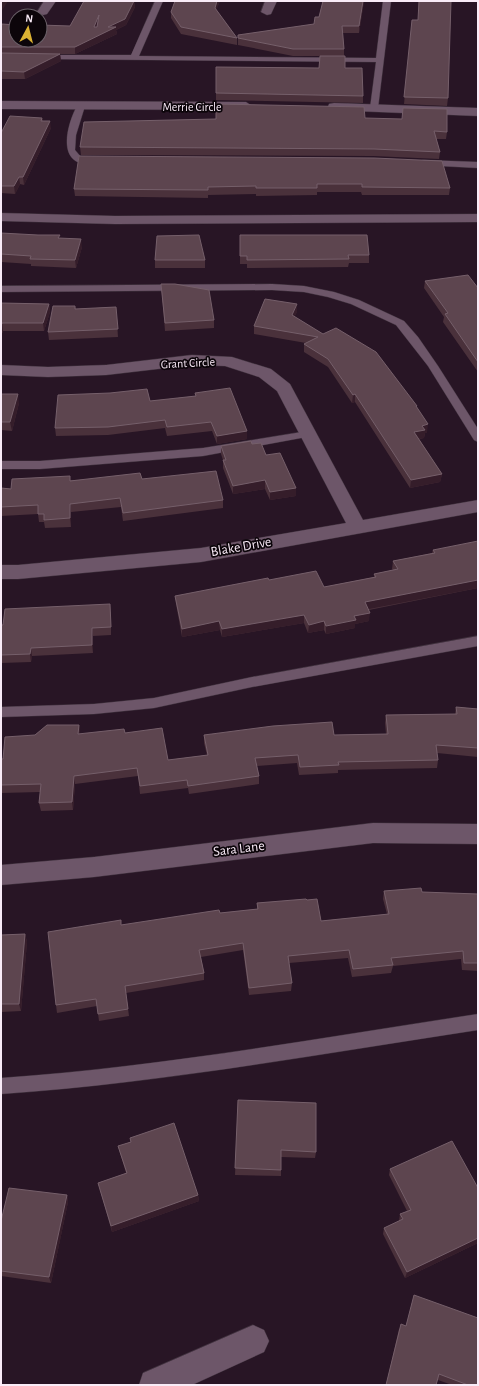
<svg xmlns="http://www.w3.org/2000/svg" width="479" height="1386" font-family="'Alegreya Sans',sans-serif">
  <style>
    .lines { fill: none; stroke-linecap: round; stroke-linejoin: round }
    .lane-casing { stroke: #3f313d; stroke-width: 1 }
    .street-casing { stroke: #3f313d; stroke-width: 1 }
    .lane { fill: #6d5669; fill-rule: evenodd }
    .street { fill: #6d5669; fill-rule: evenodd }
    .wall { fill: #4a313b }
    .shaded-wall { fill: #351d2a }
    .building { fill: #5d454f; stroke: #755f6a; fill-rule: evenodd }
    .labels { text-anchor: middle; dominant-baseline: central; stroke-width: 3.5; stroke-linejoin: round; paint-order: stroke }
    .far-street-label { font-size: 12px; fill: #f9ebf7; stroke: #0c050a }
    .street-label { font-size: 14px; fill: #f9ebf7; stroke: #0c050a }
  </style>
  <rect width="100%" height="100%" fill="#281525"/>
  <g class="lines">
    <defs>
      <path id="lane" d="M155,1H163L139,56L376,58L383,1H391L378,108L374,110L370,108L376,62L42,59L38,57L42,55H131Z
        M78,104H84L85,106L76,135L75,150L81,157L100,158V162C56,173 64,129 78,104Z
        M424,160L478,162V168L421,165V161Z
        M272,284L304,286L334,292L359,300L404,321L418,337L438,366L478,429V442L474,440L428,366L396,325L351,304L328,297L304,292L272,290L1,292V286Z
        M308,431L312,432L314,434L312,436L203,456L40,469H1V461H40L203,448Z
        M478,636V646L252,687L154,708L94,714L1,717V707L94,704L154,698L252,677Z
        M478,1014V1030C319,1054 161,1083 1,1094V1078C161,1067 319,1038 478,1014Z"/>
      <path id="street" d="M44,1H56L47,14L43,15L37,12Z
        M265,1H277L271,14L267,15L261,12Z
        M1,101L246,102L252,106L246,110L1,109Z
        M334,103L478,108V116L329,110L328,107L329,104Z
        M1,213L115,216L478,214V222L115,224L1,221Z
        M192,355L232,357L271,369L290,384L363,520L478,500V512L201,562L18,579H1V565H18L201,548L346,523L277,391L259,377L225,366L192,365L106,375L48,377L1,375V365L48,367L106,365Z
        M373,823L478,824V844L373,843L94,877L1,885V865L94,857Z
        M253,1325L264,1330L269,1341L264,1352L192,1385H139L143,1373Z"/>
    </defs>
    <use href="#lane" class="lane-casing"/>
    <use href="#street" class="street-casing"/>
    <use href="#lane" class="lane"/>
    <use href="#street" class="street"/>
  </g>
  <path class="wall" d="M84,1H134L135,7L126,25L116,30L117,34L75,54H60L61,61L25,79H1V28L70,26Z
    M175,1H220L216,10L237,38V45L181,34L171,18V12Z
    M323,1H364L359,33H343L344,49V56L345,68L363,96V103L216,100V67L319,68L320,56H293L238,45V35L314,24L319,17Z
    M412,20L448,98L447,106L404,104Z
    M42,118L43,121L51,128L24,185L20,184L15,194L1,193V133Z
    M365,118L447,132L446,139H436L440,152L439,159L373,156L81,155L80,147L216,119Z
    M79,156L450,188L449,195H362L361,192H317V195L256,196V194L208,195V198L75,196L74,189Z
    M1,233L60,238L82,247L76,268L31,266V264L1,262Z
    M240,235L369,255V263H349L348,267L247,268V264H240Z
    M155,260H205V268H155Z
    M425,281L478,288V372L443,322L444,317L424,288Z
    M161,284L214,320V328L165,331Z
    M1,303L49,304L50,312L44,331H3L1,336Z
    M75,306L76,309L116,307L118,337L49,340L48,332Z
    M297,312L294,317L417,409L427,433H425L424,438L419,439L442,474L440,482L410,488L355,402L352,403L328,367L304,352V344L306,343L254,334V326Z
    M195,393L247,431V439L217,444L212,431L167,436L165,428L108,435L56,436L55,428L150,401L196,396Z
    M1,394L19,403L12,431L1,430Z
    M252,444L266,455L296,488V496L270,500L265,489L233,494L223,468V460L221,454V446Z
    M142,479L223,500V508L123,521L121,507L71,512V527L45,528L44,522H39L38,514L1,516V488L11,489L71,480Z
    M433,550L478,588L369,610V621L355,624V628L326,634L324,630L308,633L304,623L222,637L220,630L182,637L176,604L175,596L269,580L324,587L374,577V574L393,570L392,569L393,561L432,553Z
    M111,612V635L93,636V653L32,656L31,662L1,663V625Z
    M456,707L478,709V757L437,753L438,760L437,768L338,770V773L299,775L297,763L257,766L259,776V784L189,794L188,788L140,794L138,776L75,784L73,810L41,811L39,803L40,792L1,793V759H3L35,735L79,725L80,734L125,733L168,760L207,755L204,743V735H334L386,734L385,723L386,715L455,714Z
    M384,891L478,894V971L462,970L461,959L393,966L391,973L352,977L348,958L289,963L292,983L291,991L249,995L243,950L201,957L204,973V980L126,993L129,1016L99,1021L97,1006L57,1013L56,1005L121,925L220,913L257,909V903L307,900L321,921L387,914L383,899Z
    M25,934L27,942L21,1011L1,1012V935Z
    M238,1100L316,1152L315,1158L281,1157V1176L235,1175Z
    M130,1138L198,1195L199,1201L112,1232L98,1183L126,1173L120,1153L118,1146L131,1142Z
    M390,1169L478,1188V1243L405,1278L383,1234L384,1228L399,1221L400,1214L407,1211L389,1175Z
    M67,1195L68,1202L51,1283L1,1276V1221Z
    M414,1295L478,1385H452L438,1380L436,1385H386L399,1329L406,1326Z"/>
  <path class="shaded-wall" d="M3,1H8L1,12V4Z
    M134,1L135,7L126,25L116,30L117,34L75,54V47L108,27Z
    M217,1H220L215,14V8Z
    M363,1H364L359,33V26Z
    M99,15L100,22L94,34V27Z
    M60,54L61,61L25,79L24,72Z
    M50,121L51,128L24,185L23,177Z
    M19,177L20,184L15,194L14,186Z
    M81,239L82,247L76,268L75,260Z
    M49,304L50,312L44,331L43,323Z
    M297,304V312L291,323L292,315Z
    M2,323L3,331L1,336V326Z
    M18,394L19,403L12,431L10,422Z
    M355,394V402L352,403L353,395Z
    M428,424L427,433H425L424,438L413,440L414,432L422,426Z
    M247,431V439L217,444V436Z
    M442,474L440,482L410,488L411,480Z
    M265,480V489L233,494V486Z
    M296,488V496L270,500V492Z
    M70,504L71,512V527L70,518Z
    M478,580V588L364,610L365,602Z
    M370,613L369,621L355,624V628L326,634V626L354,616Z
    M304,615V623L222,637V629Z
    M219,621L220,630L182,637V629Z
    M324,621V630L308,633L309,625Z
    M92,628L93,636V653L92,645Z
    M31,648L32,656L31,662L30,654Z
    M79,725L80,733L79,743L78,734Z
    M74,776L75,784L73,810L72,802Z
    M25,934L27,942L21,1011L19,1004Z
    M67,1195L68,1202L51,1283L49,1277Z
    M198,1195L199,1201L112,1232L111,1226Z
    M478,1238V1243L405,1278L407,1272Z"/>
  <path class="building" d="M84,1H134L125,19L108,27H116L75,47H1V28L2,24L16,25V40H40V25L70,26ZM99,15L97,27H94Z
    M175,1H217L215,8L237,38L181,27L171,12Z
    M323,1H363L359,26H342L344,49H293L238,38V35L314,24L315,17H319Z
    M419,1H451L448,98L404,97L412,20H418Z
    M1,53L60,54L24,72L1,71Z
    M320,56H345V68H362L363,96L216,93V67L319,68Z
    M216,104L364,107L365,118L402,119L403,108L447,109V132L434,131L440,152L374,149L80,147L84,122L216,119Z
    M10,116L42,118L41,121H50L23,177H19L14,186H1V133Z
    M79,156L374,158L442,161L450,188L362,187V184H317V188H256V186L208,187V190L74,189Z
    M1,233L38,235H60L58,238L81,239L75,260L30,259L31,256L1,254Z
    M199,235L205,260H155L157,236Z
    M240,235H367L369,255H348L349,259L247,260V256H240Z
    M468,275L478,288V362L445,314L448,313L425,281Z
    M161,284H175L209,290L214,320L165,323Z
    M265,299L297,304L292,315L323,334L336,328L376,352L417,406H416L428,424L422,426L425,430L414,432L442,474L411,480L355,394L353,395L328,359L304,344L318,337L254,326Z
    M1,303L49,304L43,323H2L1,326Z
    M53,306H75V309L116,307L118,329L48,332Z
    M230,388L247,431L217,436L211,422L167,427L165,420L108,427L55,428L58,395L110,393L147,389L150,401L196,396L195,393Z
    M1,394H18L10,422H1Z
    M251,441L252,444L261,443L266,455L280,453L296,488L270,492L265,480L233,486L223,460H226L221,446Z
    M216,471L223,500L123,513L120,498L70,504V518L44,520V514H38V505L1,507V488L11,489L12,479L70,476V481L140,473L142,479Z
    M478,541V580L365,602L370,613L354,616L356,620L326,626L324,621L309,625L304,615L222,629L219,621L182,629L175,596L268,578L269,580L316,571L324,587L376,577L374,574L398,569L393,561L435,553L433,550Z
    M110,604L111,627L92,628V645L31,648L30,654L1,655V625H3L5,609Z
    M456,707L478,709V748L436,745L438,760L338,762L339,765L300,767L298,755L255,758L259,776L188,786L187,780L140,786L137,768L74,776L72,802L39,803L41,784L1,785V759H3L5,737L35,735L47,725H79L78,734L124,729L125,733L162,728L168,760L208,755L204,735L273,726L332,722L334,735L388,734L386,715L457,714Z
    M421,888L422,892L478,894V963H464L463,951L391,958L393,965L353,969L349,950L288,956L292,983L249,988L243,943L199,950L204,973L125,986L128,1009L98,1014L96,999L56,1005L48,932L121,920V925L219,910L220,913L258,909L257,903L306,899L307,900L317,899L321,921L389,914L384,891Z
    M25,934L19,1004H1V935Z
    M238,1100L316,1103V1152L281,1150V1170L235,1168Z
    M174,1123L198,1195L111,1226L98,1183L127,1173L118,1146L131,1142L130,1138Z
    M452,1141L478,1188V1238L407,1272L384,1228L403,1219L400,1214L411,1210L390,1169Z
    M9,1188L67,1195L49,1277L1,1271V1221Z
    M414,1295L478,1318V1385H468L439,1374L436,1385H386L401,1324L406,1326Z"/>
  <g class="labels">
    <g class="far-street-label">
      <text x="192" y="107">Merrie Circle</text>
      <text transform="translate(188 363) rotate(-3)">Grant Circle</text>
    </g>
    <g class="street-label">
      <text transform="translate(241 547) rotate(-10)">Blake Drive</text>
      <text transform="translate(239 849) rotate(-7)">Sara Lane</text>
    </g>
  </g>
  <rect width="479" height="1386" fill="none" stroke="#f9ebf7" stroke-width="4"/>
  <g transform="translate(28 28) rotate(7)"><circle r="19" fill="#0c050a" stroke="#6b6169"/>
  <path d="M0-3L7 15L0 10L-7 15Z" fill="#dcb233"/>
  <text y="-6" font-size="11" font-weight="bold" text-anchor="middle" fill="#f9ebf7">N</text>
  </g>
</svg>
